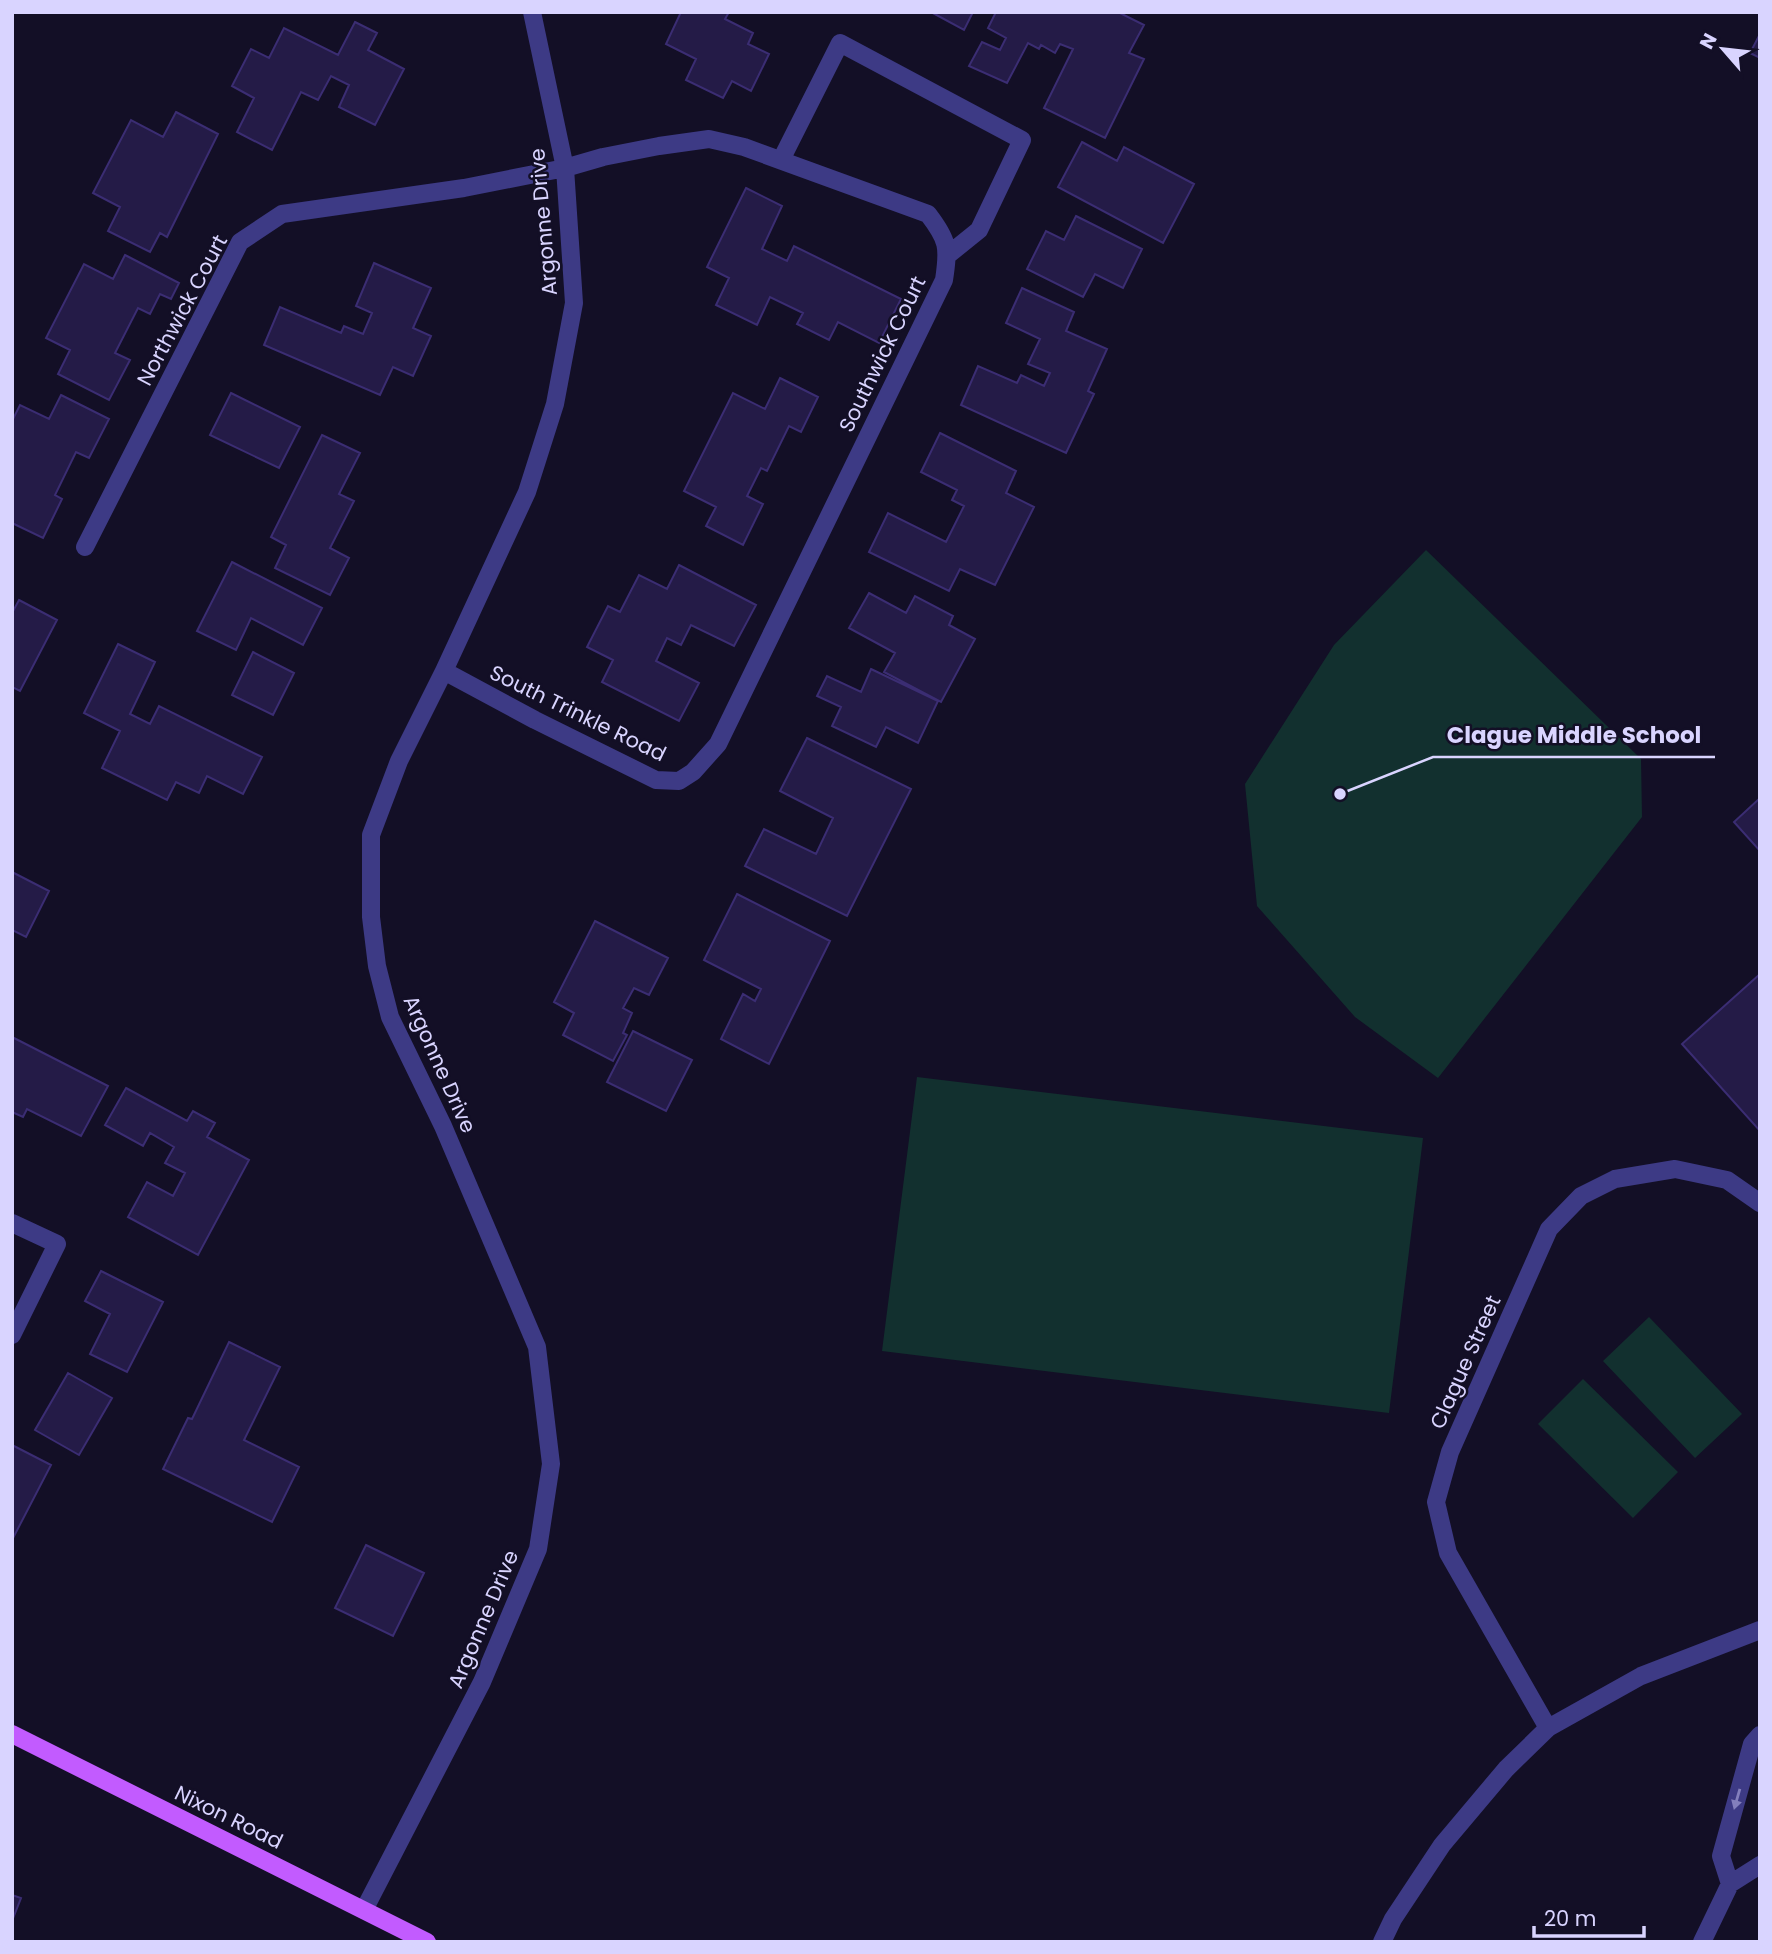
<svg xmlns="http://www.w3.org/2000/svg" width="1772" height="1954" font-family="Poppins,sans-serif">
  <style>
    .green { fill: #12302f }
    .building { fill: #241b47; stroke: #3b2d73; stroke-width: 2 }
    .lines { fill: none; stroke-linecap: round; stroke-linejoin: round }
    .minor { stroke: #3d3a85; stroke-width: 18 }
    .major { stroke: #c25bff; stroke-width: 18 }
    .oneway { fill: #837fbc }
    .labels { text-anchor: middle; dominant-baseline: central; stroke-width: 5; stroke-linejoin: round; paint-order: stroke }
    .street-label { font-size: 21px; fill: #d9d4ff; stroke: #130f26 }
    .leader { fill: none; stroke: #d9d4ff; stroke-width: 2.5 }
    .callout-dot { fill: #d9d4ff; stroke: #130f26; stroke-width: 2.5 }
    .callout-label { font-size: 23px; text-anchor: middle; font-weight: bold; fill: #d9d4ff; stroke: #130f26; stroke-width: 5; stroke-linejoin: round; paint-order: stroke }
  </style>
  <rect width="100%" height="100%" fill="#130f26"/>
  <path class="green" d="M1426,550L1641,759L1642,817L1438,1078L1355,1017L1257,906L1245,784L1334,645Z
    M917,1077L1423,1138L1389,1413L882,1351Z
    M1649,1317L1742,1414L1695,1458L1603,1361Z
    M1583,1379L1678,1472L1633,1518L1538,1424Z"/>
  <path class="building" d="M681,12H729L725,19L753,33L748,44L769,54L751,91L732,81L723,98L686,80L696,59L666,44Z
    M931,12H973L964,30Z
    M996,12H1118L1144,25L1129,53L1144,59L1105,138L1044,108L1073,49L1060,44L1055,53L1041,45L1039,49L1028,43L1007,83L969,66L982,42L1000,50L1006,38L988,28Z
    M355,22L377,33L368,50L404,69L375,125L339,107L349,85L331,76L318,100L301,92L272,150L237,132L254,98L232,86L251,49L269,58L284,28L338,55Z
    M1760,34V58L1750,53Z
    M176,112L218,134L167,237L160,233L150,252L108,231L120,207L93,193L131,120L163,137Z
    M1082,142L1117,161L1124,147L1194,184L1163,243L1058,187Z
    M746,188L782,206L762,249L787,261L794,246L901,299L879,343L838,322L829,340L797,324L803,313L770,297L757,325L716,305L729,278L707,267Z
    M1076,216L1142,249L1123,288L1095,274L1083,297L1027,269L1046,231L1064,240Z
    M125,255L179,283L171,299L160,294L150,314L138,308L115,353L130,360L109,400L58,374L70,350L46,338L84,264L113,279Z
    M374,263L431,288L413,328L431,336L413,376L393,367L380,395L264,345L280,307L341,333L344,326L363,334L372,313L356,306Z
    M1022,288L1074,312L1066,331L1107,349L1088,391L1094,394L1066,453L961,405L978,366L1017,383L1021,375L1044,386L1050,373L1028,364L1040,339L1006,323Z
    M780,378L818,397L801,432L789,426L767,471L761,468L747,496L763,504L743,545L706,526L716,507L684,491L733,393L765,409Z
    M231,393L300,427L279,468L210,435Z
    M61,395L109,419L89,458L76,452L55,495L62,499L43,538L12,523V421L20,405L49,419Z
    M940,433L1016,471L1006,493L1034,507L995,585L960,569L949,591L869,552L888,513L946,542L964,506L952,500L957,490L921,472Z
    M322,435L360,453L339,494L354,501L330,548L349,558L330,595L275,568L286,545L271,537Z
    M232,562L322,608L303,645L251,618L236,650L197,631Z
    M679,565L756,605L734,646L691,625L681,645L667,638L656,661L699,683L679,721L602,682L613,660L587,647L608,606L620,612L639,575L667,589Z
    M869,593L906,613L915,596L953,616L949,625L975,639L941,702L884,672L895,653L849,628Z
    M19,600L57,620L20,691L12,687V613Z
    M118,644L155,662L130,714L150,724L159,706L262,757L243,794L207,776L199,793L176,782L167,800L102,768L120,731L84,713Z
    M253,652L294,673L273,715L232,695Z
    M871,669L938,701L918,743L886,727L876,747L832,726L841,707L817,696L827,676L861,692Z
    M807,738L911,789L847,916L745,866L764,829L816,854L833,818L780,791Z
    M1760,798V851L1734,822Z
    M12,872L49,891L26,937L12,930Z
    M737,894L830,941L769,1064L721,1039L743,994L755,1001L761,989L704,960Z
    M595,921L668,958L649,995L634,988L623,1008L632,1013L623,1033L627,1035L613,1061L563,1035L574,1013L554,1002Z
    M1760,974V1131L1682,1044Z
    M633,1031L692,1060L666,1111L607,1082Z
    M12,1037L108,1086L81,1136L27,1109L23,1117L12,1112Z
    M126,1088L187,1121L193,1111L215,1123L207,1137L249,1160L198,1255L128,1217L147,1182L173,1196L185,1173L165,1163L174,1147L150,1133L143,1146L105,1125Z
    M101,1271L163,1302L127,1372L90,1354L110,1314L85,1301Z
    M229,1342L280,1367L244,1440L299,1467L272,1522L163,1469L188,1418L192,1419Z
    M68,1373L112,1398L79,1455L35,1430Z
    M12,1445L51,1465L12,1540Z
    M366,1545L424,1573L393,1636L335,1608Z
    M12,1895L21,1898L12,1921Z"/>
  <g class="lines">
    <path class="minor" d="M781,160L840,43L1022,140L979,230L948,255
      M85,547L240,242L282,214L464,188L565,168L603,157L659,146L709,139L744,147L928,214C948,240 949,247 944,280L718,744L693,772L679,781L656,780L535,720L444,671
      M12,1223L57,1244L12,1335
      M1548,1728L1448,1553L1436,1502L1450,1452L1549,1229L1581,1196L1615,1179L1675,1169L1727,1180L1760,1203
      M1730,1884L1721,1856L1752,1744L1760,1735
      M364,1910L482,1682L538,1549L551,1464L537,1347L443,1126L390,1017L377,966L371,917V835L399,761L444,671L527,492L555,404L574,303L565,168L532,12
      M1382,1942L1393,1919L1442,1845L1506,1769L1548,1728L1641,1676L1760,1630
      M1702,1942L1730,1884L1760,1865"/>
    <path class="major" d="M12,1734L427,1942"/>
  </g>
  <defs><path id="oneway-solid" d="M-6-.8H1V-3.2L6.5 0L1 3.2V.8H-6Z" transform="scale(1.75)"/></defs>
  <use class="oneway" href="#oneway-solid" transform="translate(1737 1799) rotate(106)"/>
  <g class="labels">
    <g class="street-label">
      <text transform="translate(543 222) rotate(-95)">Argonne Drive</text>
      <text transform="translate(182 310) rotate(-62)">Northwick Court</text>
      <text transform="translate(882 354) rotate(-64)">Southwick Court</text>
      <text transform="translate(578 713) rotate(26)">South Trinkle Road</text>
      <text transform="translate(440 1064) rotate(66)">Argonne Drive</text>
      <text transform="translate(1465 1362) rotate(-66)">Clague Street</text>
      <text transform="translate(483 1619) rotate(-67)">Argonne Drive</text>
      <text transform="translate(229 1817) rotate(26)">Nixon Road</text>
    </g>
  </g>
  <path class="leader" d="M1340 794L1433 757H1715"/>
  <circle class="callout-dot" cx="1340" cy="794" r="7"/>
  <g class="callout-label">
    <text x="1574" y="743">Clague Middle School</text>
  </g>
  <rect width="1772" height="1954" fill="none" stroke="#d9d4ff" stroke-width="28"/>
  <g transform="translate(1723 49) rotate(298)" stroke="#130f26" stroke-width="5" paint-order="stroke">
  <path d="M0-5L12 26L0 18L-12 26Z" fill="#d9d4ff"/>
  <text y="-10" font-size="19" font-weight="bold" text-anchor="middle" fill="#d9d4ff">N</text>
  </g>
  <path d="M1534 1926v10h110v-10" fill="none" stroke="#d9d4ff" stroke-width="3.5"/>
  <text x="1544" y="1926" font-size="21" fill="#d9d4ff" stroke="#130f26" stroke-width="5" paint-order="stroke">20 m</text>
</svg>
